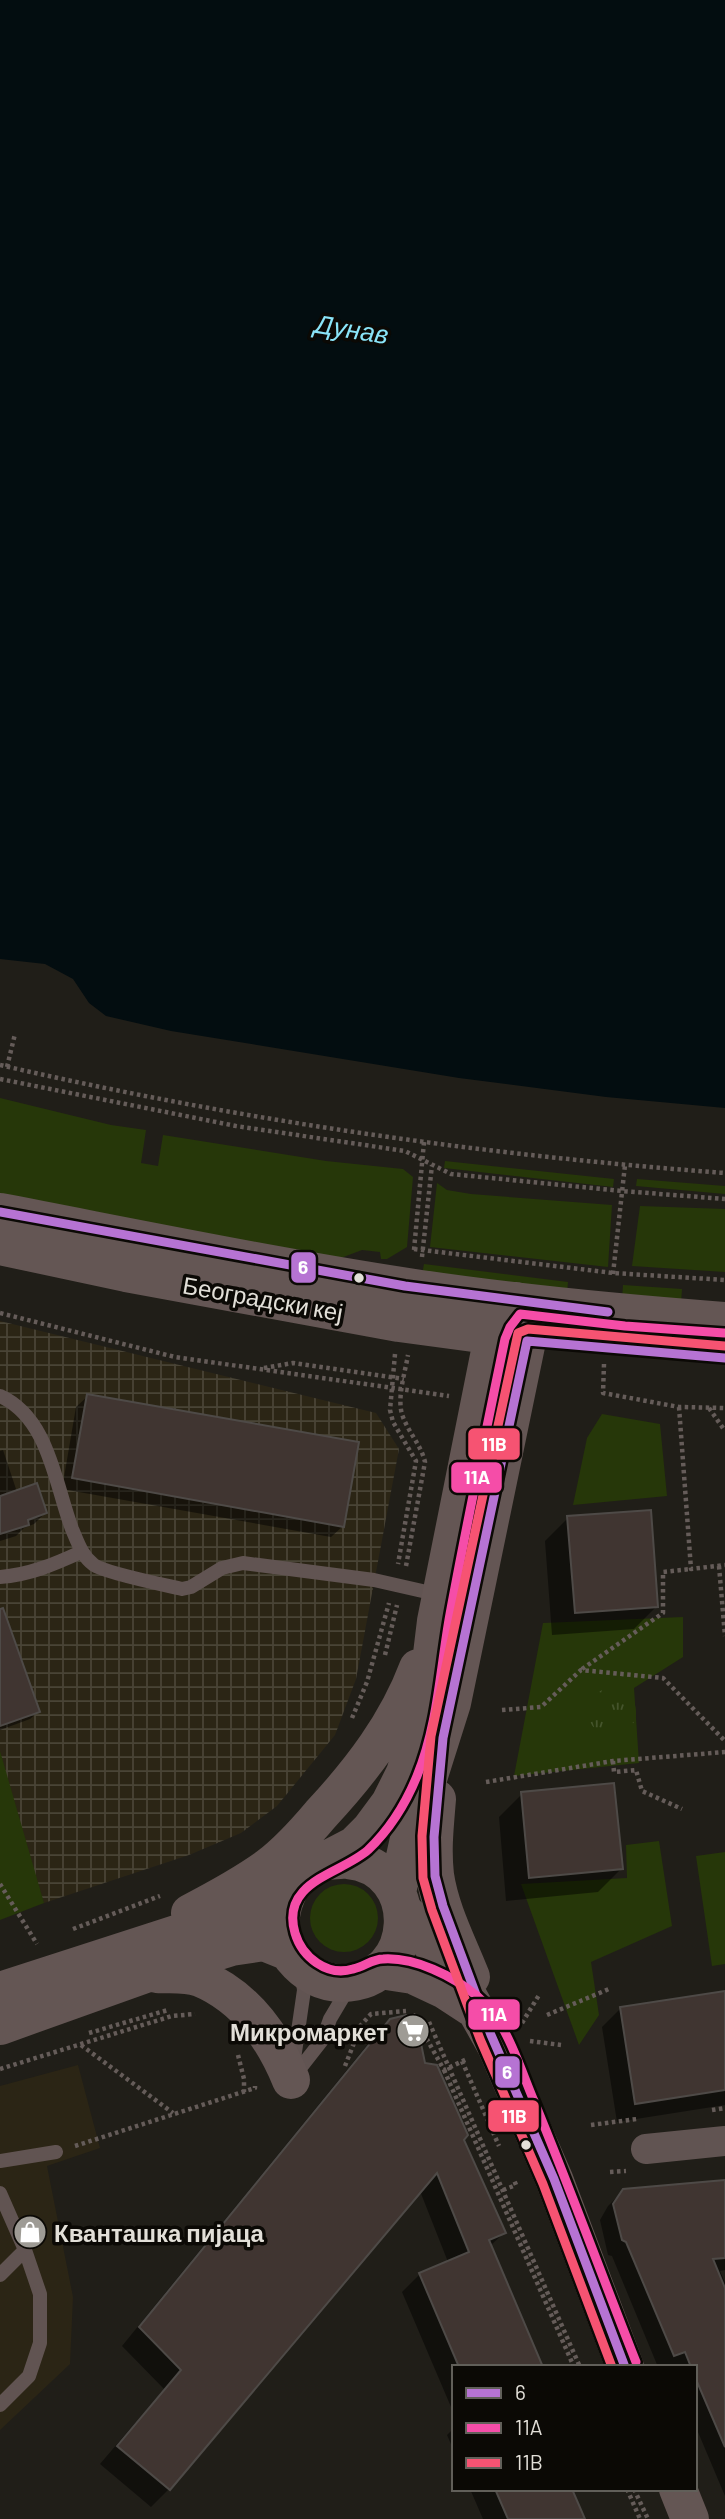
<svg xmlns="http://www.w3.org/2000/svg" width="725" height="2519" font-family="Barlow,sans-serif">
  <style>
    .built { fill: #2b2515 }
    .industrial { fill: url(#industrial-grid) }
    .green { fill: #263709 }
    .park { fill: url(#park-tufts) }
    .water { fill: #030d10 }
    .shadow { fill: #0007 }
    .building { fill: #403531; stroke: #4e4a47; stroke-width: 2 }
    .lines { fill: none; stroke-linecap: round; stroke-linejoin: round }
    .path { stroke: #655c59; stroke-width: 4.5; stroke-dasharray: 3.5 3.5; stroke-linecap: butt }
    .lane { stroke: #615452; stroke-width: 14 }
    .street { stroke: #615452; stroke-width: 30 }
    .secondary { stroke: #645654; stroke-width: 38 }
    .bus-1-casing { stroke: #0b0905; stroke-width: 14 }
    .bus-2-casing { stroke: #0b0905; stroke-width: 14 }
    .bus-3-casing { stroke: #0b0905; stroke-width: 14 }
    .bus-1 { stroke: #b673d3; stroke-width: 9 }
    .bus-2 { stroke: #f54da8; stroke-width: 9 }
    .bus-3 { stroke: #f65372; stroke-width: 9 }
    .bus-dot { fill: #e2dfd8; stroke: #0b0905; stroke-width: 2.5 }
    .labels { text-anchor: middle; dominant-baseline: central; stroke-width: 7; stroke-linejoin: round; paint-order: stroke }
    .street-label { font-size: 24px; fill: #e2dfd8; stroke: #0b0905 }
    .poi-label { font-size: 24px; font-weight: bold; fill: #e2dfd8; stroke: #0b0905; text-anchor: end }
    .water-label { font-size: 26px; font-style: italic; fill: #8ae4f8; stroke: #0b0905 }
    .line-badge { stroke: #0b0905; stroke-width: 2.5 }
    .badge-label { font-size: 19px; text-anchor: middle; font-weight: bold; fill: #fff }
  </style>
  <defs>
    <pattern id="industrial-grid" width="8" height="8" patternUnits="userSpaceOnUse" patternTransform="scale(1.75)"><rect width="8" height="8" fill="#2b2515"/><path d="M0 4h8M4 0v8" fill="none" stroke="#494436"/></pattern>
    <pattern id="park-tufts" width="24" height="20" patternUnits="userSpaceOnUse" patternTransform="scale(1.75)"><rect width="24" height="20" fill="#263709"/><path d="M3 7l-1-3M5 7V3M7 7l1-3M15 17l-1-3M17 17v-4M19 17l1-3" fill="none" stroke="#45542c"/></pattern>
  </defs>
  <rect width="100%" height="100%" fill="#201e18"/>
  <path class="built" d="M78,2065L100,2148L47,2166L73,2297L70,2364L0,2430V2086Z"/>
  <path class="industrial" d="M0,1321L376,1413L399,1449L356,1679L335,1735L277,1806L241,1833L189,1855L44,1903L0,1772Z"/>
  <path class="green" d="M0,1098L111,1125L146,1130L141,1163L158,1166L163,1135L326,1161L403,1169L413,1177L407,1247L387,1259H381L380,1252L362,1250L338,1259L0,1197Z
    M445,1161L614,1179L613,1187L444,1168Z
    M637,1179L725,1186V1194L636,1186Z
    M437,1183L447,1190L471,1194L612,1205L608,1267L430,1247Z
    M640,1206L725,1209V1272L632,1266Z
    M424,1264L568,1282L567,1293L422,1275Z
    M623,1285L682,1289L681,1303L622,1299Z
    M602,1414L660,1424L667,1496L573,1505L587,1438Z
    M683,1617V1657L634,1688L639,1763L514,1776L543,1623Z
    M0,1751L44,1903L0,1920Z
    M659,1841L672,1926L591,1962L599,2015L579,2045L521,1884L627,1878L626,1845Z
    M725,1852V1964L712,1966L696,1856Z
    M310 1918a34 34 0 1 1 68 0a34 34 0 1 1-68 0Z"/>
  <path class="park" d="M588 1712a24 24 0 1 1 48 0a24 24 0 1 1-48 0Z"/>
  <path class="water" d="M0,0H725V1108L606,1097L459,1078L171,1031L106,1016L89,1003L73,979L45,964L0,959Z"/>
  <path class="shadow" d="M88,1396L343,1526L331,1537L62,1489L76,1407Z
    M3,1450L17,1492L45,1513L34,1524L24,1528L16,1536L0,1541V1451Z
    M568,1518L657,1606L634,1629L552,1635L545,1541Z
    M0,1628L38,1712L30,1719L0,1730Z
    M522,1794L621,1869L598,1892L506,1901L499,1817Z
    M725,1992V2105L617,2122L602,2027L621,2008Z
    M391,2020L423,2065L462,2140L504,2233L490,2246L541,2367H454V2414L402,2292L420,2274L448,2262L420,2191L169,2489L151,2507L100,2464L164,2389L122,2346L372,2039Z
    M725,2182V2270L720,2271L725,2282V2496L695,2425V2367H658L612,2256L608,2255L600,2220L608,2206L623,2191Z
    M454,2428V2451L447,2435Z
    M470,2489H570L583,2519H483Z"/>
  <path class="building" d="M87,1394L359,1442L344,1527L72,1478Z
    M37,1483L47,1513L28,1520L29,1525L0,1534V1496Z
    M651,1510L658,1607L575,1613L567,1516Z
    M3,1608L40,1712L0,1726V1609Z
    M614,1783L623,1869L529,1878L521,1792Z
    M725,1991V2090L635,2104L620,2007Z
    M406,2015L417,2024L425,2063L437,2065L468,2135L464,2140L506,2233L489,2240L543,2367H459L419,2273L469,2252L437,2173L170,2490L117,2446L181,2370L139,2327L390,2019Z
    M725,2180V2258L713,2259L725,2288V2447L695,2377V2367H691L685,2352L674,2356L626,2242L622,2240L613,2204L623,2189Z
    M495,2489H572L585,2519H508Z"/>
  <g class="lines">
    <path class="path" d="M0,1065C238,1120 481,1155 725,1173
      M7,1067L15,1034
      M0,1079L236,1126L405,1151L451,1174L622,1191L725,1199
      M414,1249L613,1273L725,1280
      M414,1250L424,1142
      M422,1257L432,1165
      M613,1274L625,1165
      M0,1313L175,1357L449,1396
      M395,1354L390,1410L393,1422L416,1461L398,1564
      M604,1364L603,1393L679,1407L725,1408
      M264,1368L293,1363L404,1379
      M679,1407L691,1569L725,1565
      M709,1408L725,1431
      M406,1566L425,1462C421,1445 409,1433 403,1417C396,1400 405,1373 408,1355
      M719,1566L725,1636
      M385,1655L397,1605
      M582,1669L663,1613V1572L691,1569
      M502,1710L541,1707L581,1670L663,1678L725,1741
      M352,1718L367,1682L389,1603
      M613,1761L614,1772L636,1770L642,1791L682,1809
      M486,1782L613,1761L725,1752
      M0,1884L37,1944
      M73,1929L160,1896
      M413,2014L444,2070L467,2059
      M547,2015L609,1989
      M429,2022L580,2367
      M522,2023L539,1995
      M89,2033L168,2010
      M530,2041L561,2045
      M81,2045L173,2113
      M238,2055L244,2079V2092
      M462,2061L499,2146
      M345,2066L361,2025L371,2014L406,2011
      M0,2069L172,2016L195,2014
      M444,2070L574,2367
      M712,2110L725,2108
      M591,2125L637,2119
      M75,2146L255,2088V2086
      M610,2172L626,2171
      M503,2190L516,2185L514,2180
      M627,2489L640,2519
      M634,2489L648,2519"/>
    <path class="lane" d="M0,1396C49,1418 55,1484 72,1529C78,1543 82,1556 94,1565C105,1573 165,1585 182,1589L191,1587L222,1568L243,1563L374,1580L440,1595
      M0,1577C29,1575 55,1564 81,1552
      M293,2066L304,1990L302,1976
      M294,2076L323,2039L330,2019L349,1987
      M0,2161L56,2152
      M0,2193L25,2250L40,2294V2343L29,2376L0,2405
      M0,2275L25,2250"/>
    <path class="street" d="M646,2149L725,2141"/>
    <path class="secondary" d="M0,1212C136,1238 271,1266 408,1287C513,1303 619,1313 725,1321
      M0,1246L126,1273L399,1323L518,1339
      M437,1799C435,1824 432,1849 435,1875C440,1910 458,1944 471,1977
      M291,1886C279,1909 275,1935 292,1957C305,1973 321,1983 342,1983C420,1982 424,1867 348,1860C341,1859 333,1861 326,1861
      M397,1892L409,1839L452,1703L527,1341L529,1328L516,1301
      M403,1910L454,1971L496,2046L554,2179L625,2367
      M190,1913C217,1899 243,1885 268,1867C288,1852 305,1833 321,1814C361,1771 397,1724 418,1668
      M380,1970L413,1975L445,1990L471,2007
      M157,1974C170,1975 187,1973 200,1978C246,1997 273,2036 291,2080
      M0,1991L263,1906L291,1886L307,1870L355,1845L370,1830L390,1803L405,1773L420,1727L429,1679L436,1621L493,1336L498,1320L516,1301
      M0,2026L148,1973L231,1947L264,1942L289,1952
      M678,2489L690,2519"/>
    <defs>
      <path id="bus-1" d="M0,1212L405,1286L608,1312
        M625,2367L554,2179L491,2035L443,1906L435,1876L434,1837L443,1738L527,1341L725,1358"/>
      <path id="bus-2" d="M636,2362C602,2276 570,2188 534,2101C519,2066 507,2021 477,1996C453,1976 415,1957 383,1959C372,1959 364,1967 353,1969C327,1977 302,1957 295,1933C280,1881 341,1874 368,1850C389,1830 406,1803 417,1776C438,1725 440,1669 450,1614C467,1522 486,1431 505,1339L510,1327L520,1314L625,1326L724,1333"/>
      <path id="bus-3" d="M612,2367L543,2184L480,2039L432,1910L423,1878L422,1836L431,1736L518,1333L528,1329L725,1346"/>
    </defs>
    <use href="#bus-1" class="bus-1-casing"/>
    <use href="#bus-2" class="bus-2-casing"/>
    <use href="#bus-3" class="bus-3-casing"/>
    <use href="#bus-1" class="bus-1"/>
    <use href="#bus-2" class="bus-2"/>
    <use href="#bus-3" class="bus-3"/>
  </g>
  <defs>
    <symbol id="supermarket-disc" viewBox="-11 -11 22 22"><circle r="9.5" fill="#9e9b95" stroke="#0b0905"/><path d="M-6-5.5h2.5l.6 2H6L4.5 2H-2.5L-4.4-4H-6ZM-1.5 3.2a1.3 1.3 0 1 0 .1 0ZM3 3.2a1.3 1.3 0 1 0 .1 0Z" fill="#fff"/></symbol>
    <symbol id="shop-disc" viewBox="-11 -11 22 22"><circle r="9.5" fill="#9e9b95" stroke="#0b0905"/><path d="M-5-2.5h2.3a2.7 3.5 0 0 1 5.4 0H5L5.5 6h-11ZM-1.5-2.5h3a1.5 2.3 0 0 0-3 0Z" fill="#fff"/></symbol>
  </defs>
  <g fill-rule="evenodd">
    <use href="#supermarket-disc" x="394" y="2012" width="38" height="38"/>
    <use href="#shop-disc" x="11" y="2213" width="38" height="38"/>
  </g>
  <g class="bus-dot">
    <circle cx="359" cy="1278" r="6"/>
    <circle cx="526" cy="2145" r="6"/>
  </g>
  <g class="labels">
    <g class="street-label">
      <text transform="translate(263 1298) rotate(10)">Београдски кеј</text>
    </g>
    <g class="poi-label">
      <text x="388" y="2031">Микромаркет</text>
      <text x="54" y="2232" text-anchor="start">Кванташка пијаца</text>
    </g>
    <g class="water-label">
      <text transform="translate(352 328) rotate(9)">Дунав</text>
    </g>
  </g>
  <g class="line-badge">
    <rect x="290" y="1251" width="27" height="33" rx="7" fill="#b673d3"/>
    <rect x="467" y="1427" width="54" height="34" rx="7" fill="#f65372"/>
    <rect x="450" y="1461" width="53" height="33" rx="7" fill="#f54da8"/>
    <rect x="467" y="1998" width="54" height="33" rx="7" fill="#f54da8"/>
    <rect x="494" y="2055" width="27" height="34" rx="7" fill="#b673d3"/>
    <rect x="487" y="2099" width="53" height="34" rx="7" fill="#f65372"/>
  </g>
  <g class="badge-label">
    <text x="303" y="1274">6</text>
    <text x="494" y="1451">11B</text>
    <text x="477" y="1484">11A</text>
    <text x="494" y="2021">11A</text>
    <text x="507" y="2079">6</text>
    <text x="514" y="2123">11B</text>
  </g>
  <rect x="452" y="2365" width="245" height="126" fill="#0b0905" stroke="#615f59" stroke-width="2"/>
  <rect x="466" y="2388" width="35" height="10" fill="#b673d3" stroke="#615f59" stroke-width="2"/>
  <text x="515" y="2400" font-size="21" fill="#e2dfd8">6</text>
  <rect x="466" y="2423" width="35" height="10" fill="#f54da8" stroke="#615f59" stroke-width="2"/>
  <text x="515" y="2435" font-size="21" fill="#e2dfd8">11A</text>
  <rect x="466" y="2458" width="35" height="10" fill="#f65372" stroke="#615f59" stroke-width="2"/>
  <text x="515" y="2470" font-size="21" fill="#e2dfd8">11B</text>
</svg>
